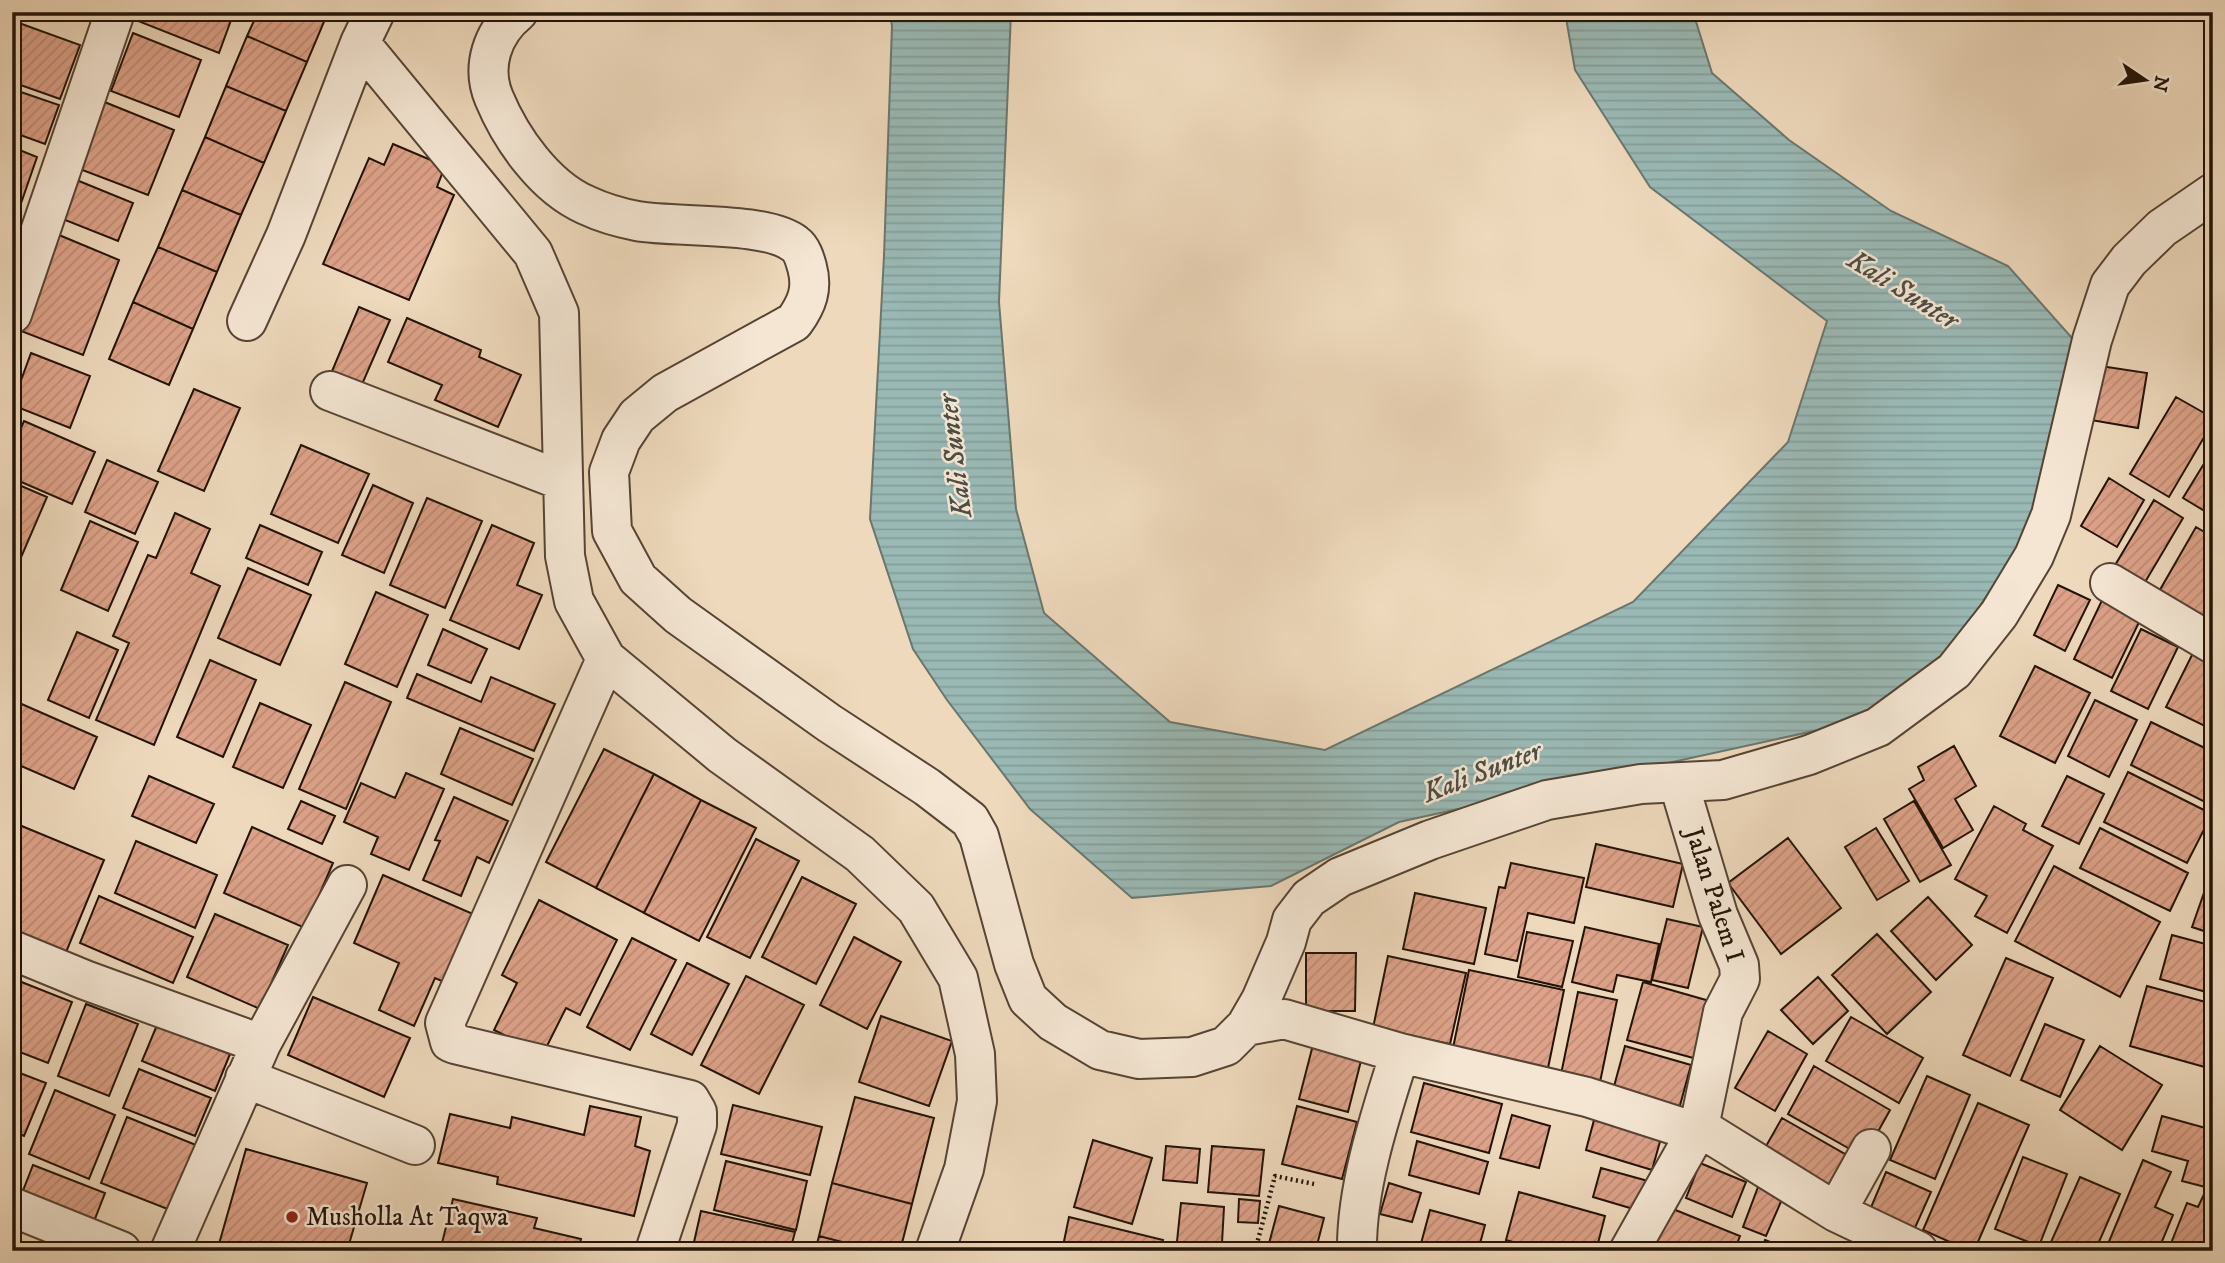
<svg xmlns="http://www.w3.org/2000/svg" width="2225" height="1263" font-family="'IM FELL DW Pica',serif">
  <style>
    .water { fill: url(#water-rules); stroke: #6a776f; stroke-width: 2 }
    .building { fill: url(#building-hatch); stroke: #231306; stroke-width: 2 }
    .lines { fill: none; stroke-linecap: round; stroke-linejoin: round }
    .street-casing { stroke: #564434; stroke-width: 42 }
    .path { stroke: #231306; stroke-width: 4.5; stroke-dasharray: 2 3.5; stroke-linecap: butt }
    .street { stroke: #f4e6d3; stroke-width: 38 }
    .poi-dot { fill: #8f2418; stroke: #f4e6d3; stroke-width: 2.5 }
    .labels { text-anchor: middle; dominant-baseline: central; stroke-width: 5; stroke-linejoin: round; paint-order: stroke }
    .street-label { font-size: 26px; fill: #231306; stroke: #f4e6d3 }
    .poi-label { font-size: 26px; fill: #231306; stroke: #f4e6d3; text-anchor: start }
    .water-label { font-size: 28px; font-style: italic; fill: #4d4d43; stroke: #f4e6d3 }
  </style>
  <defs>
    <pattern id="water-rules" width="6" height="5" patternUnits="userSpaceOnUse" patternTransform="scale(1.75)"><rect width="6" height="5" fill="#9ab9b5"/><path d="M0 2.5h6" fill="none" stroke="#849e9a"/></pattern>
    <pattern id="building-hatch" width="6" height="6" patternUnits="userSpaceOnUse" patternTransform="scale(1.75)"><rect width="6" height="6" fill="#dda289"/><path d="M-1 1l2-2M0 6l6-6M5 7l2-2" fill="none" stroke="#bd8b75"/></pattern>
  </defs>
  <rect width="100%" height="100%" fill="#eed9bc"/>
  <filter id="stains"><feTurbulence type="fractalNoise" baseFrequency=".00286" numOctaves="4"/><feColorMatrix values="0 0 0 0 .2 0 0 0 0 .09 0 0 0 0 .02 0 0 0 .5 -.17"/></filter>
  <radialGradient id="worn" r=".72"><stop offset=".6" stop-color="#630" stop-opacity="0"/><stop offset="1" stop-color="#630" stop-opacity=".3"/></radialGradient>
  <path class="water" d="M890,12H1011L999,302L1016,509L1044,613L1170,722L1325,750L1633,602L1788,442L1827,321L1650,187L1575,70L1565,12H1693L1712,73L1789,140L1891,211L2008,266L2080,347L2050,500L1953,647L1855,722L1399,822L1271,886L1132,898L1030,809L947,700L913,649L870,519L884,256L892,26Z"/>
  <path class="building" d="M141,12H234L219,53L138,21Z
    M258,12H315L326,17L307,62L247,36Z
    M19,23L80,45L60,99L12,82V42Z
    M133,33L201,60L179,117L111,91Z
    M247,36L307,62L286,111L226,86Z
    M226,86L286,111L264,163L205,137Z
    M12,89L59,105L45,144L12,132Z
    M102,101L174,130L148,195L77,168Z
    M205,137L264,163L241,215L182,190Z
    M393,144L445,166L437,187L454,195L409,300L323,264L369,158L384,165Z
    M12,147L37,157L18,212L12,210Z
    M74,179L133,203L118,241L60,218Z
    M182,190L241,215L217,272L158,247Z
    M59,235L119,260L83,355L21,331Z
    M158,247L217,272L193,329L133,302Z
    M133,302L193,329L169,385L109,359Z
    M359,307L390,320L360,389L330,376Z
    M407,318L481,350L479,357L521,375L498,427L435,400L442,385L388,362Z
    M31,353L90,376L70,428L12,405Z
    M2094,365L2147,373L2138,428L2085,419Z
    M194,389L240,408L204,491L158,471Z
    M2176,397L2213,418V422L2169,497L2130,474Z
    M24,421L95,452L72,504L12,478V449Z
    M301,445L369,474L338,543L271,514Z
    M2213,449V516L2183,498Z
    M107,460L158,482L135,534L85,512Z
    M2109,478L2144,500L2117,547L2081,526Z
    M12,482L47,497L16,569L12,568Z
    M373,485L413,503L384,573L342,555Z
    M427,498L482,521L445,608L390,585Z
    M2154,500L2183,518L2141,589L2111,572Z
    M175,513L210,529L191,573L220,586L154,745L96,720L129,643L113,636L148,555L156,558Z
    M90,521L138,542L108,611L61,590Z
    M260,525L322,552L308,585L246,558Z
    M492,525L534,543L517,585L542,595L519,649L450,620Z
    M2196,527L2213,537V629L2157,595Z
    M248,568L311,595L280,665L218,638Z
    M2058,585L2090,600L2065,651L2034,635Z
    M376,592L428,615L397,687L345,664Z
    M2105,594L2144,612L2112,678L2074,659Z
    M443,629L487,649L471,683L428,665Z
    M2141,629L2178,647L2148,709L2111,691Z
    M77,632L118,650L89,718L48,700Z
    M2199,641L2213,648V730L2166,707Z
    M210,660L256,680L223,757L177,737Z
    M2035,666L2090,693L2055,763L2000,736Z
    M417,674L481,702L491,677L555,704L534,751L407,698Z
    M345,682L391,702L346,809L299,789Z
    M2095,700L2137,720L2109,777L2068,756Z
    M17,702L97,737L74,789L12,762V713Z
    M260,703L311,725L283,788L233,767Z
    M2151,722L2213,752V806L2131,765Z
    M460,728L533,759L512,805L441,774Z
    M1954,746L1976,786L1955,799L1973,830L1943,848L1909,789L1924,780L1918,767Z
    M604,749L654,774L596,888L546,862Z
    M2128,772L2212,814L2187,863L2104,822Z
    M406,773L444,789L409,870L371,854L378,837L344,822L361,783L395,798Z
    M654,774L701,800L644,913L596,888Z
    M149,776L214,804L196,843L132,816Z
    M2067,776L2104,794L2079,844L2042,826Z
    M454,797L508,821L489,863L477,857L461,896L423,880L440,841L435,840Z
    M701,800L756,828L699,941L644,913Z
    M301,801L335,816L322,844L288,829Z
    M1914,801L1951,865L1920,882L1884,819Z
    M1994,806L2026,824L2023,830L2053,846L2007,933L1975,916L1987,896L1955,879Z
    M12,822L104,860L62,962L12,941Z
    M252,827L333,863L305,928L224,893Z
    M1876,828L1909,881L1877,900L1845,847Z
    M2100,828L2188,873L2170,911L2080,868Z
    M1788,838L1841,908L1781,954L1728,883Z
    M756,839L799,861L750,958L707,937Z
    M136,841L217,875L195,928L115,893Z
    M1596,844L1683,864L1673,907L1586,887Z
    M1511,863L1584,878L1574,923L1528,913L1517,961L1485,954L1499,887L1505,888Z
    M2054,866L2160,922L2120,997L2015,941Z
    M2213,867V934L2192,927Z
    M383,875L473,914L444,982L435,978L414,1026L379,1010L399,963L354,943Z
    M802,877L856,904L816,984L762,957Z
    M1415,893L1486,908L1474,964L1403,949Z
    M99,896L193,937L173,983L80,943Z
    M1928,897L1972,945L1936,980L1891,931Z
    M539,900L617,940L580,1015L566,1008L543,1054L494,1030L517,983L502,975Z
    M215,914L288,945L260,1009L187,977Z
    M1667,919L1703,927L1688,988L1652,980Z
    M1585,927L1659,944L1651,982L1617,975L1613,992L1572,982Z
    M1527,932L1573,941L1562,987L1518,977Z
    M1877,934L1931,992L1887,1034L1832,975Z
    M2172,935L2213,946V994L2160,979Z
    M854,937L901,962L867,1029L820,1005Z
    M632,938L676,960L630,1050L587,1027Z
    M1306,953H1356L1355,1011H1306Z
    M1388,956L1466,973L1450,1044L1373,1028Z
    M2006,958L2053,978L2010,1076L1963,1055Z
    M687,963L729,984L692,1055L651,1034Z
    M1469,970L1564,990L1547,1073L1452,1053Z
    M746,976L804,1005L759,1094L701,1065Z
    M1818,977L1848,1011L1813,1044L1781,1010Z
    M19,981L72,1002L48,1063L12,1049V997Z
    M1643,982L1713,1002L1697,1059L1627,1040Z
    M2147,986L2213,1004V1051L2208,1068L2130,1046Z
    M1578,992L1617,1000L1599,1087L1560,1079Z
    M313,997L410,1038L384,1097L288,1055Z
    M86,1004L138,1024L109,1096L58,1076Z
    M881,1016L952,1041L929,1106L859,1082Z
    M1851,1017L1923,1058L1899,1103L1826,1061Z
    M2045,1024L2084,1040L2060,1097L2021,1080Z
    M157,1025L230,1054L215,1091L142,1061Z
    M1768,1031L1807,1054L1775,1111L1735,1088Z
    M1315,1037L1364,1049L1348,1112L1299,1099Z
    M1625,1046L1691,1065L1679,1109L1613,1090Z
    M2100,1046L2162,1085L2122,1150L2060,1110Z
    M1814,1066L1890,1110L1864,1157L1788,1114Z
    M139,1069L211,1098L195,1136L123,1108Z
    M12,1070L46,1083L24,1136L12,1131Z
    M1927,1076L1970,1095L1935,1179L1890,1160Z
    M1424,1083L1502,1104L1489,1153L1411,1132Z
    M55,1090L115,1115L89,1179L29,1154Z
    M855,1097L934,1118L912,1204L832,1183Z
    M1978,1103L2029,1125L1974,1251H1970L1923,1230Z
    M733,1105L822,1127L810,1175L721,1154Z
    M590,1106L641,1117L635,1146L650,1151L634,1216L497,1184L498,1177L438,1163L450,1114L510,1128L512,1117L584,1135Z
    M1297,1106L1357,1122L1342,1179L1282,1164Z
    M1512,1115L1550,1126L1539,1168L1500,1158Z
    M2162,1116L2213,1130V1189L2182,1181L2188,1161L2152,1151Z
    M127,1117L196,1145L170,1210L101,1183Z
    M1782,1118L1857,1161L1837,1198L1761,1155Z
    M1594,1120L1661,1138L1652,1170L1586,1150Z
    M1093,1140L1152,1158L1132,1224L1074,1207Z
    M1417,1141L1488,1162L1479,1194L1409,1175Z
    M1166,1146L1200,1149L1197,1183L1163,1180Z
    M1212,1146L1264,1150L1259,1196L1208,1192Z
    M246,1149L367,1183L347,1251H217Z
    M2023,1157L2067,1174L2039,1246L1995,1229Z
    M2143,1160L2171,1172L2155,1207L2173,1215L2158,1251H2105Z
    M726,1161L807,1181L796,1230L714,1210Z
    M1700,1163L1746,1182L1732,1217L1686,1198Z
    M33,1165L105,1193L91,1229L19,1201Z
    M1601,1168L1648,1181L1640,1211L1593,1197Z
    M1886,1172L1931,1192L1910,1239L1866,1219Z
    M2080,1177L2120,1194L2095,1251H2047Z
    M832,1183L912,1204L900,1251H877L819,1236Z
    M1389,1183L1421,1193L1412,1222L1380,1214Z
    M1758,1187L1783,1197L1766,1236L1743,1227Z
    M1519,1192L1605,1216L1596,1251H1544L1506,1240Z
    M2205,1192L2213,1195V1238L2208,1251H2168L2187,1203L2198,1207Z
    M453,1199L537,1218L534,1228L581,1239L578,1251H440Z
    M1239,1199L1260,1201L1258,1223L1238,1222Z
    M1181,1203L1224,1207L1222,1243L1239,1244L1238,1251H1176Z
    M1279,1206L1324,1218L1316,1249L1323,1251H1267Z
    M1668,1207L1740,1236L1734,1251H1650Z
    M1430,1210L1485,1225L1478,1251H1419Z
    M701,1211L795,1232L790,1251H692Z
    M1069,1217L1163,1240L1160,1251H1062Z
    M819,1236L877,1251H815Z
    M1765,1240L1793,1251H1761Z"/>
  <g class="lines">
    <defs>
      <path id="street" d="M518,12C492,33 481,67 494,98C511,139 545,187 586,205C601,212 621,218 637,221C675,228 766,221 795,244C802,249 805,260 807,267C813,289 807,304 794,322L665,393L637,416L621,440L609,472L612,531L638,579L678,615L829,723L927,787L970,820L979,836L1014,964L1028,999L1053,1022L1100,1050L1139,1059L1192,1057L1226,1046L1246,1026L1261,1000L1286,942L1292,920L1309,898L1340,877L1430,840L1547,800L1641,784L1723,780L1809,755L1878,727L1954,671L1999,614L2034,556L2051,515L2092,340L2110,285L2129,260L2162,228L2213,193
        M360,43L533,253L559,313L565,556L574,601L606,659L722,755L860,854L916,908L958,978L975,1054L977,1101L964,1169L935,1251
        M12,314L115,12
        M247,321L286,235L360,43L375,12
        M330,391L563,481
        M2110,583L2213,644
        M606,659L445,1023L450,1042L455,1044L690,1100L697,1112V1125L655,1251
        M12,950L85,980L261,1044
        M1246,1026L1284,1019L1400,1053L1587,1097L1696,1132
        M245,1078L415,1145
        M1699,1127L1836,1212L1918,1251
        M12,1207L121,1251
        M1836,1212L1871,1149
        M170,1251L261,1044L347,885
        M1357,1251C1356,1187 1381,1113 1400,1053
        M1629,1251L1699,1127L1723,1012L1740,979L1739,965L1718,915L1679,784"/>
    </defs>
    <use href="#street" class="street-casing"/>
    <path class="path" d="M1255,1251L1275,1176L1314,1184"/>
    <use href="#street" class="street"/>
  </g>
  <circle class="poi-dot" cx="292" cy="1217" r="7"/>
  <g class="labels">
    <g class="street-label">
      <text transform="translate(1714 895) rotate(72)">Jalan Palem I</text>
    </g>
    <g class="poi-label">
      <text x="306" y="1217">Musholla At Taqwa</text>
    </g>
    <g class="water-label">
      <text transform="translate(1903 290) rotate(32)">Kali Sunter</text>
      <text transform="translate(955 456) rotate(-97)">Kali Sunter</text>
      <text transform="translate(1482 772) rotate(-21)">Kali Sunter</text>
    </g>
  </g>
  <rect width="2225" height="1263" fill="none" stroke="#eed9bc" stroke-width="42"/>
  <rect x="14" y="14" width="2197" height="1235" fill="none" stroke="#231306" stroke-width="3.5"/>
  <rect x="21" y="21" width="2183" height="1221" fill="none" stroke="#231306" stroke-width="2"/>
  <g transform="translate(2145 80) rotate(103)" stroke="#f4e6d3" stroke-width="5" paint-order="stroke">
  <path d="M0-5L12 26L0 18L-12 26Z" fill="#231306"/>
  <text y="-10" font-size="19" font-weight="bold" text-anchor="middle" fill="#231306">N</text>
  </g>
  <rect width="100%" height="100%" filter="url(#stains)"/>
  <rect width="100%" height="100%" fill="url(#worn)"/>
</svg>
